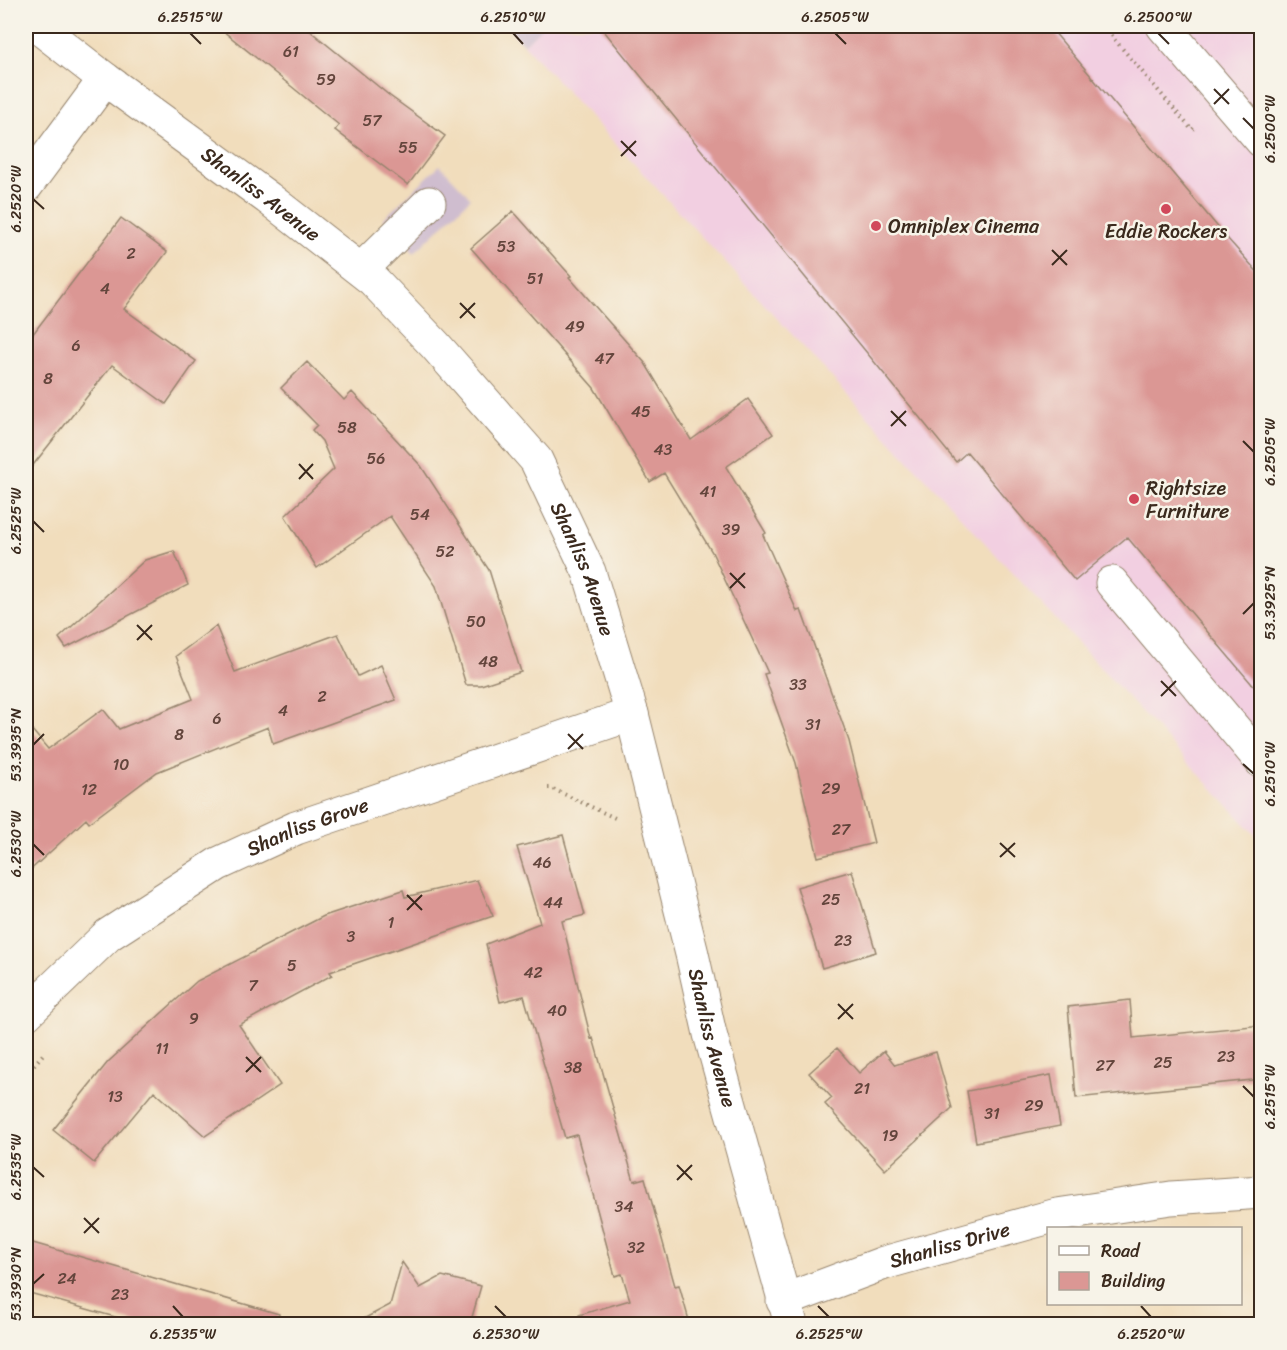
<svg xmlns="http://www.w3.org/2000/svg" width="1287" height="1350" font-family="Sriracha,sans-serif">
  <style>
    .built { fill: #f2cfe1 }
    .industrial { fill: #cfbdcf }
    .building { fill: #db9794 }
    .lines { fill: none; stroke-linecap: round; stroke-linejoin: round }
    .minor-casing { stroke: #96846d; stroke-width: 35 }
    .path { stroke: #96846d; stroke-width: 4; stroke-dasharray: 1.5 4.5; stroke-linecap: butt }
    .minor { stroke: #fff; stroke-width: 33 }
    .ticks { fill: none; stroke: #3b2a1e; stroke-width: 2 }
    .poi-dot { fill: #d1495b; stroke: #f7f3e8; stroke-width: 2 }
    .labels { text-anchor: middle; dominant-baseline: central; stroke-width: 5; stroke-linejoin: round; paint-order: stroke }
    .number-label { font-size: 16px; fill: #63453c }
    .street-label { font-size: 20px; fill: #3b2a1e; stroke: #f7f3e8 }
    .poi-label { font-size: 20px; fill: #3b2a1e; stroke: #f7f3e8; text-anchor: start }
    .neatline { fill: none; stroke: #3b2a1e; stroke-width: 2 }
    .ticks-label { font-size: 15px; text-anchor: middle; fill: #3b2a1e }
  </style>
  <rect width="100%" height="100%" fill="#f7f3e8"/>
  <filter id="ink" filterUnits="userSpaceOnUse"><feTurbulence type="fractalNoise" baseFrequency=".0167" numOctaves="2"/><feDisplacementMap in="SourceGraphic" scale="12" xChannelSelector="R" yChannelSelector="G"/><feConvolveMatrix kernelMatrix="1 2 1 2 8 2 1 2 1" color-interpolation-filters="sRGB"/></filter>
  <filter id="wash" filterUnits="userSpaceOnUse"><feTurbulence type="fractalNoise" baseFrequency=".008" numOctaves="4" result="noise"/><feDisplacementMap in="SourceGraphic" scale="24" xChannelSelector="R" yChannelSelector="G"/><feGaussianBlur stdDeviation="1.35" result="paint"/><feColorMatrix in="noise" values="0 0 0 0 0 0 0 0 0 0 0 0 0 0 0 0 0 1.4 0 .05"/><feComposite in="paint" operator="in"/></filter>
  <g filter="url(#wash)">
    <rect width="100%" height="100%" fill="#f1ddbc"/>
    <path class="built" d="M543,26H1261V841L524,45Z"/>
    <path class="industrial" d="M506,26H543L524,45Z
      M440,165L471,198L414,253L383,219Z"/>
    <g id="blocks">
      <path class="building" d="M217,26H304L390,96L445,136L408,185L335,130L339,125Z
        M600,26H1049L1227,238L1262,277V696L1127,537L1075,581L967,452L956,462Z
        M513,211L571,276L569,277L645,363L691,440L748,399L773,434L726,467L766,533L763,535L797,611L801,610L849,741L874,843L818,857L796,763L764,674L768,673L712,552L664,473L650,482L594,388L471,248Z
        M121,218L167,252L124,309L196,361L166,404L112,365L26,474V343Z
        M307,362L344,400L352,392L421,466L489,570L521,672L481,685H466L436,586L390,516L317,568L285,516L334,469L322,441L312,430L317,425L281,388Z
        M174,551L188,585L66,648L59,638L145,560Z
        M216,626L235,672L338,634L358,676L381,665L396,700L273,744L268,727L157,772L89,823L86,819L26,874V723L48,749L103,709L119,729L193,699L176,656Z
        M563,835L585,915L562,921L591,1039L593,1038L634,1181L645,1178L675,1286L679,1285L690,1324H580L579,1315L630,1300L622,1274L615,1276L577,1135L565,1138L524,996L500,1002L486,944L540,923L517,847Z
        M852,871L876,952L822,968L797,887Z
        M477,880L493,916L330,972L332,975L239,1025L280,1085L205,1136L154,1091L94,1163L53,1130L108,1062L197,981L324,916L403,890L405,897Z
        M1130,1000L1133,1038L1262,1025V1079L1076,1098L1068,1007Z
        M837,1048L859,1073L884,1051L895,1065L936,1052L952,1108L885,1170L825,1104L832,1098L809,1073Z
        M1051,1075L1060,1126L976,1142L967,1091Z
        M26,1241L279,1314L278,1324H140L26,1292Z
        M402,1262L420,1288L442,1276L481,1286L470,1324H354L390,1305Z"/>
    </g>
  </g>
  <g filter="url(#ink)">
    <use href="#blocks" fill-opacity="0" stroke="#96846d" stroke-width="1.5"/>
    <g class="lines">
      <defs>
        <g id="minor">
          <path id="s1" d="M37,26L105,79L268,198L373,280L435,345L536,460L589,572L632,714L692,954L710,1034L791,1324"/>
          <path d="M1163,26L1262,141"/>
          <path d="M26,186L105,79"/>
          <path d="M361,270L429,203"/>
          <path d="M1112,583L1262,762"/>
          <path id="s2" d="M26,1014L108,935L218,864L296,828L632,714"/>
          <path id="s3" d="M783,1301L884,1263L1057,1215L1171,1198L1262,1192"/>
        </g>
      </defs>
      <use href="#minor" class="minor-casing"/>
      <path class="path" d="M1103,26L1192,130L1196,126
        M548,788H551L615,818
        M26,1074L45,1052"/>
      <use href="#minor" class="minor"/>
    </g>
  </g>
  <path class="ticks" d="M190,33L201,44M513,33L523,44M835,33L846,44M1158,33L1169,44M1214,89L1229,104M1214,104L1229,89M1243,118L1254,129M621,141L636,156M621,156L636,141M33,199L44,209M1052,250L1067,265M1052,265L1067,250M460,303L475,318M460,318L475,303M891,411L906,426M891,426L906,411M1243,441L1254,452M299,464L313,479M299,479L313,464M33,521L44,532M730,573L745,588M730,588L745,573M1243,614L1254,603M137,625L152,640M137,640L152,625M1161,681L1176,696M1161,696L1176,681M568,734L583,749M33,745L44,734M568,749L583,734M1243,764L1254,774M1000,843L1015,857M33,844L44,855M1000,857L1015,843M407,895L422,910M407,910L422,895M838,1004L853,1019M838,1019L853,1004M246,1057L261,1072M246,1072L261,1057M1243,1086L1254,1097M677,1165L692,1180M33,1167L44,1177M677,1180L692,1165M84,1218L99,1233M84,1233L99,1218M33,1284L44,1274M173,1306L183,1317M495,1306L506,1317M818,1306L829,1317M1141,1306L1151,1317"/>
  <g class="poi-dot">
    <circle cx="1166" cy="209" r="6"/>
    <circle cx="876" cy="226" r="6"/>
    <circle cx="1134" cy="499" r="6"/>
  </g>
  <g class="labels">
    <g class="number-label">
      <text x="291" y="51">61</text>
      <text x="326" y="79">59</text>
      <text x="372" y="120">57</text>
      <text x="408" y="147">55</text>
      <text x="506" y="246">53</text>
      <text x="131" y="253">2</text>
      <text x="535" y="278">51</text>
      <text x="105" y="288">4</text>
      <text x="575" y="326">49</text>
      <text x="76" y="345">6</text>
      <text x="604" y="358">47</text>
      <text x="48" y="378">8</text>
      <text x="641" y="411">45</text>
      <text x="347" y="427">58</text>
      <text x="663" y="449">43</text>
      <text x="376" y="458">56</text>
      <text x="708" y="491">41</text>
      <text x="420" y="514">54</text>
      <text x="731" y="529">39</text>
      <text x="445" y="551">52</text>
      <text x="476" y="621">50</text>
      <text x="488" y="661">48</text>
      <text x="798" y="684">33</text>
      <text x="322" y="696">2</text>
      <text x="283" y="710">4</text>
      <text x="217" y="718">6</text>
      <text x="813" y="724">31</text>
      <text x="179" y="734">8</text>
      <text x="121" y="764">10</text>
      <text x="831" y="788">29</text>
      <text x="89" y="789">12</text>
      <text x="841" y="829">27</text>
      <text x="542" y="862">46</text>
      <text x="831" y="899">25</text>
      <text x="553" y="902">44</text>
      <text x="391" y="922">1</text>
      <text x="351" y="936">3</text>
      <text x="843" y="940">23</text>
      <text x="292" y="965">5</text>
      <text x="533" y="972">42</text>
      <text x="253" y="985">7</text>
      <text x="557" y="1010">40</text>
      <text x="194" y="1018">9</text>
      <text x="162" y="1048">11</text>
      <text x="1226" y="1056">23</text>
      <text x="1163" y="1062">25</text>
      <text x="1105" y="1065">27</text>
      <text x="573" y="1067">38</text>
      <text x="862" y="1088">21</text>
      <text x="115" y="1096">13</text>
      <text x="1034" y="1105">29</text>
      <text x="992" y="1113">31</text>
      <text x="890" y="1135">19</text>
      <text x="624" y="1206">34</text>
      <text x="636" y="1247">32</text>
      <text x="67" y="1278">24</text>
      <text x="120" y="1294">23</text>
    </g>
    <g class="street-label">
      <text stroke="none"><textPath href="#s1" startOffset="280">Shanliss Avenue</textPath></text>
      <text stroke="none"><textPath href="#s1" startOffset="783">Shanliss Avenue</textPath></text>
      <text stroke="none"><textPath href="#s2" startOffset="342">Shanliss Grove</textPath></text>
      <text stroke="none"><textPath href="#s1" startOffset="1270">Shanliss Avenue</textPath></text>
      <text stroke="none"><textPath href="#s3" startOffset="176">Shanliss Drive</textPath></text>
    </g>
    <g class="poi-label">
      <text x="888" y="226">Omniplex Cinema</text>
      <text x="1166" y="231" text-anchor="middle">Eddie Rockers</text>
      <text x="1146" y="488">Rightsize<tspan x="1146" dy="23">Furniture</tspan></text>
    </g>
  </g>
  <rect width="1287" height="1350" fill="none" stroke="#f7f3e8" stroke-width="66"/>
  <rect x="1047" y="1227" width="195" height="78" fill="#f7f3e8" stroke="#aca397" stroke-width="1.5"/>
  <rect x="1059" y="1246" width="30" height="9" fill="#ffffff" stroke="#aca397" stroke-width="1.5"/>
  <text x="1101" y="1257" font-size="18" fill="#3b2a1e">Road</text>
  <rect x="1059" y="1272" width="30" height="18" fill="#db9794" stroke="#aca397" stroke-width="1.5"/>
  <text x="1101" y="1287" font-size="18" fill="#3b2a1e">Building</text>
  <rect x="33" y="33" width="1221" height="1284" class="neatline"/>
  <g class="ticks-label">
    <text x="190" y="22">6.2515°W</text>
    <text x="513" y="22">6.2510°W</text>
    <text x="835" y="22">6.2505°W</text>
    <text x="1158" y="22">6.2500°W</text>
    <text transform="translate(1270 129) rotate(-90)" y="5">6.2500°W</text>
    <text transform="translate(16 199) rotate(-90)" y="5">6.2520°W</text>
    <text transform="translate(1270 452) rotate(-90)" y="5">6.2505°W</text>
    <text transform="translate(16 521) rotate(-90)" y="5">6.2525°W</text>
    <text transform="translate(1270 603) rotate(-90)" y="5">53.3925°N</text>
    <text transform="translate(16 745) rotate(-90)" y="5">53.3935°N</text>
    <text transform="translate(1270 774) rotate(-90)" y="5">6.2510°W</text>
    <text transform="translate(16 844) rotate(-90)" y="5">6.2530°W</text>
    <text transform="translate(1270 1097) rotate(-90)" y="5">6.2515°W</text>
    <text transform="translate(16 1167) rotate(-90)" y="5">6.2535°W</text>
    <text transform="translate(16 1284) rotate(-90)" y="5">53.3930°N</text>
    <text x="183" y="1339">6.2535°W</text>
    <text x="506" y="1339">6.2530°W</text>
    <text x="829" y="1339">6.2525°W</text>
    <text x="1151" y="1339">6.2520°W</text>
  </g>
</svg>
